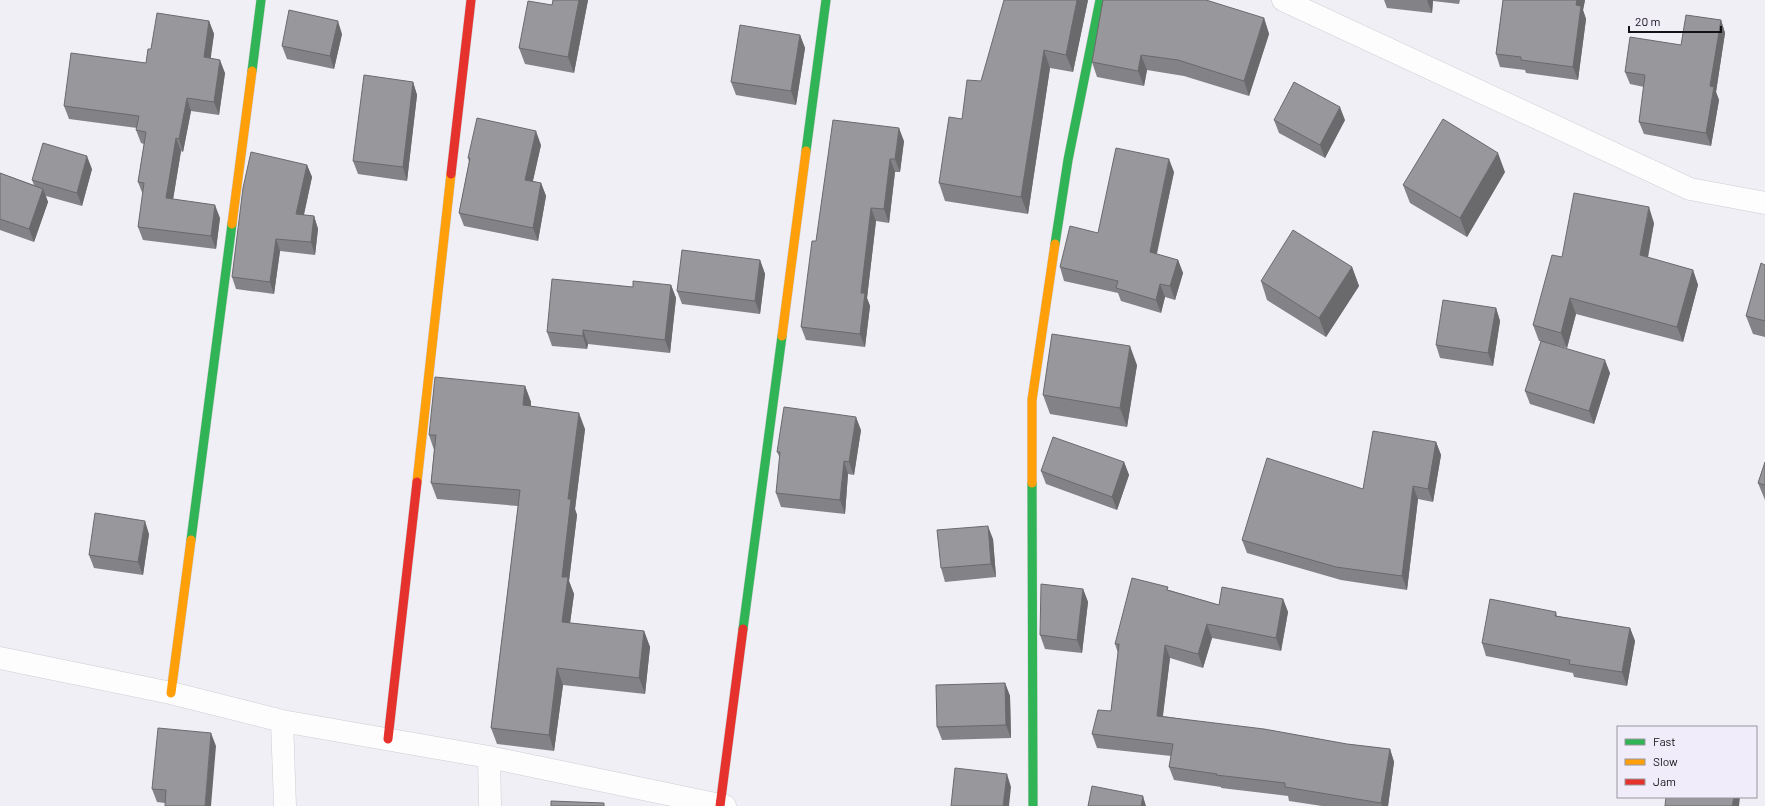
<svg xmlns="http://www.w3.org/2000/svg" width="1765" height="806" font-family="Barlow,sans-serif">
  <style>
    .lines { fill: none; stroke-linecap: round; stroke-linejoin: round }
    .street-casing { stroke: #cecdd2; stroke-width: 23 }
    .fast-casing { stroke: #cecdd2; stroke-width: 10 }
    .slow-casing { stroke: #cecdd2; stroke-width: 10 }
    .jam-casing { stroke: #cecdd2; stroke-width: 10 }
    .street { stroke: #fdfdfe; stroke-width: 22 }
    .fast { stroke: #30b455; stroke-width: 9 }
    .slow { stroke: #ff9f0a; stroke-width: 9 }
    .jam { stroke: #e5322d; stroke-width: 9 }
    .wall { fill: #838286 }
    .shaded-wall { fill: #6a6a6d }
    .building { fill: #98979c; stroke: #6a6a6d }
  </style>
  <rect width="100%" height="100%" fill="#f1eff6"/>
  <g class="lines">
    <defs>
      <path id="street" d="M1283,0L1690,189L1765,203
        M0,658L171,693L282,721L489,757L725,806
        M282,721L285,806
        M489,757L490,806"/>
      <path id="fast" d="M252,71L261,0
        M806,151L826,0
        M1055,244L1068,160L1100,0
        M1032,483L1033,806
        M191,540L232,224
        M743,629L782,336"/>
      <path id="slow" d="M232,224L252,71
        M782,336L806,151
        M417,482L451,174
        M1032,483V400L1055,244
        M171,693L191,540"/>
      <path id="jam" d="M451,174L471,0
        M388,739L417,482
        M720,806L743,629"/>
    </defs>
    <use href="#street" class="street-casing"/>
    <use href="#fast" class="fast-casing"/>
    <use href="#slow" class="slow-casing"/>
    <use href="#jam" class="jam-casing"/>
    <use href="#street" class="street"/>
    <use href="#fast" class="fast"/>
    <use href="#slow" class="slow"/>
    <use href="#jam" class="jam"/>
  </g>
  <path class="wall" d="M553,0H588L574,73L525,64L519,48L552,5Z
    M1088,0L1073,72L1050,68L1028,214L945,201L939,183L962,119Z
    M1384,0H1460L1459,4L1433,1L1432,13L1387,8Z
    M1503,0H1585L1583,10L1586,19L1578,80L1526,73L1525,70L1500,67L1496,54Z
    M1264,18L1269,34L1249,96L1184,76L1147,70L1144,86L1097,77L1092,62Z
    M1721,20L1725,33L1716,92L1719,100L1711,146L1644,134L1639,122L1644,87L1630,84L1625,72L1681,45Z
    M209,21L214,34L210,58L225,73L219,115L191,111L183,152L181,151L173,199L220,218L216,249L143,240L138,227L143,195L138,182L144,144L141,143L136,130L137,128L69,119L64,106L146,63L151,49Z
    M342,34L334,69L287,59L282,46Z
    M800,35L805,48L796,105L736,95L731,82Z
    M413,82L417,95L407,181L358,174L353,161Z
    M1274,120H1345L1325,158L1279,133Z
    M904,141L900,172H895L889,223L876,221L867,298L870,306L865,347L806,340L801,327L816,241Z
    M541,145L533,181L541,183L546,196L538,241L464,226L459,213L469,162L468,158Z
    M307,165L312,177L304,215L314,216L318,229L315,255L280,251L274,294L236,289L232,277Z
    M92,169L82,206L46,196L48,202L34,242L0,230V173L34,185L32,180Z
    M1174,172L1157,254L1178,260L1183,273L1175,300L1165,297L1161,313L1121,301L1118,293L1064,281L1060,267L1098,233Z
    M1505,172L1467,237L1410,203L1403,185Z
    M1654,223L1648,258L1693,270L1698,285L1683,342L1576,314L1567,348L1555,345L1610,373L1594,424L1530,404L1525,391L1541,341H1539L1533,325L1562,257Z
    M760,260L765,274L760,314L682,304L677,291Z
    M1765,265V337L1753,334L1746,316Z
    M1352,267L1359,286L1326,337L1267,300L1261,281Z
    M671,285L676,298L670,353L588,344L587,349L552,346L547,332L633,287Z
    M1496,308L1500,321L1493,366L1440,358L1436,345Z
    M1137,365L1127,427L1050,414L1043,395Z
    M525,386L531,402V406L585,429L575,509L577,515L569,581L574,594L570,623L644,631L650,647L645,694L563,685L554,751L497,744L491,728L518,506L437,499L431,483L434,450L429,435Z
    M861,430L854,475L848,474L845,514L781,507L776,493L780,458L777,452Z
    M1436,442L1441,455L1433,502L1418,499L1407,590L1341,580L1247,553L1242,540L1363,489Z
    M1124,462L1129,475L1117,510L1046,484L1041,471Z
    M1765,462V500L1758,483Z
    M149,534L143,575L94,568L89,555Z
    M993,539L996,577L945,582L941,568Z
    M1083,589L1088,602L1082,653L1045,649L1040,635Z
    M1169,590L1219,605L1283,599L1288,612L1281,651L1212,638L1203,668L1170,658L1163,716L1347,744L1390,749L1394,762L1388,806H1322L1289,801L1288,796L1221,788V787L1174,780L1169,767L1171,756L1097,748L1092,734L1111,711L1118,653L1115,644Z
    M1556,612L1557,616L1630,628L1635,641L1627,686L1574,677L1573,673L1486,656L1482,643Z
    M1005,683L1010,696L1011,738L942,740L937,727Z
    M216,746L165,803L157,802L152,789Z"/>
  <path class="shaded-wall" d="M579,0H588L574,73L568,57Z
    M1077,0H1088L1073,72L1066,55Z
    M1427,0H1433V1L1432,13Z
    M1577,0H1585L1583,10L1586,19L1578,80L1573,67L1576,5Z
    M1264,18L1269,34L1249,96L1244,81Z
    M1721,20L1725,33L1716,92L1719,100L1711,146L1706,133L1710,86Z
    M209,21L214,34L209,71L204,57Z
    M338,21L342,34L334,69L330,56Z
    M800,35L805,48L796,105L791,91Z
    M1044,50L1050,68L1028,214L1021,197Z
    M1141,55L1147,70L1144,86L1138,71Z
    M220,60L225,73L219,115L214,102Z
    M413,82L417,95L407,181L403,167Z
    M187,98L191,111L183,152L179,139Z
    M1340,107L1345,120L1325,158L1320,145Z
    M899,128L904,141L900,172L895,159Z
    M536,131L541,145L530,193L525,180Z
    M176,138L181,151L171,212L166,198Z
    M1498,153L1505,172L1467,237L1460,218Z
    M87,156L92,169L82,206L77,193Z
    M890,159L895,172L889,223L884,209Z
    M1169,159L1174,172L1154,265L1150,252Z
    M307,165L312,177L301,227L296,214Z
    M541,183L546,196L538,241L533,228Z
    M43,189L48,202L34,242L29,229Z
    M215,205L220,218L216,249L211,236Z
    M1649,207L1654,223L1645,271L1640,255Z
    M871,208L876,221L867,298L870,306L865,347L860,334L861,293Z
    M314,216L318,229L315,255L311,242Z
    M276,239L280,251L274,294L270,282Z
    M760,260L765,274L760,314L755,301Z
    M1178,260L1183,273L1175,300L1170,286Z
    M1352,267L1359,286L1326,337L1319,318Z
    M1693,270L1698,285L1683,342L1677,327Z
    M1160,284L1165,297L1161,313L1156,300Z
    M671,285L676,298L670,353L665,340Z
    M1570,298L1576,314L1567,348L1561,333Z
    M1496,308L1500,321L1493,366L1488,353Z
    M583,330L588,344L587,349L583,336Z
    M1130,346L1137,365L1127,427L1120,408Z
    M1605,360L1610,373L1594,424L1589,411Z
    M525,386L531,402L529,421L523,405Z
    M579,413L585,429L575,509L577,515L569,581L574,594L568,638L562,622V577L568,499Z
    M856,417L861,430L854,475L849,462Z
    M1436,442L1441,455L1433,502L1428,489Z
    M844,461L848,474L845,514L840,500Z
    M1124,462L1129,475L1117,510L1112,497Z
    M1413,486L1418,499L1407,590L1402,576Z
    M145,521L149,534L143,575L138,562Z
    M988,526L993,539L996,577L991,564Z
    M1083,589L1088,602L1082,653L1077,640Z
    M1283,599L1288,612L1281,651L1276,638Z
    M1207,624L1212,638L1203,668L1198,654Z
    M1630,628L1635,641L1627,686L1622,672Z
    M644,631L650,647L645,694L639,678Z
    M1165,645L1170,658L1161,729L1157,716Z
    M557,668L563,685L554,751L549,735Z
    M1005,683L1010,696L1011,738L1006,725Z
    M211,733L216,746L211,806H205Z
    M1390,749L1394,762L1388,806H1382L1381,803Z
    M1007,774L1011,787L1009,806H1003Z
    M1143,796L1146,806H1141Z
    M1734,797H1740L1739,806H1732Z"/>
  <path class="building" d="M553,0H579L568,57L519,48L528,1L552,5Z
    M1004,0H1077L1066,55L1044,50L1021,197L939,183L949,117L962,119L967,80L981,81Z
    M1103,0H1206L1264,18L1244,81L1178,60L1141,55L1138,71L1092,62Z
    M1503,0H1577L1576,5L1581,6L1573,67L1521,60V57L1496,54Z
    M289,10L338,21L330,56L282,46Z
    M157,13L209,21L204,57L220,60L214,102L187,98L179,139L176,138L166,198L215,205L211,236L138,227L144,183L138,182L146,132L136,130L139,116L64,106L71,53L146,63L148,49H151Z
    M1686,15L1721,20L1710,86L1714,87L1706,133L1639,122L1645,75L1625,72L1630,37L1681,45Z
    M740,25L800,35L791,91L731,82Z
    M364,75L413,82L403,167L353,161Z
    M1294,82L1340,107L1320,145L1274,120Z
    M477,118L536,131L525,180L541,183L533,228L459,213L470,158H468Z
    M1443,119L1498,153L1460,218L1403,185Z
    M833,120L899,128L895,159H890L884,209L871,208L861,293H865L860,334L801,327L812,241H816Z
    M43,143L87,156L77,193L32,180Z
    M1116,148L1169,159L1150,252L1178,260L1170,286L1160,284L1156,300L1116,288L1118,281L1060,267L1070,226L1098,233Z
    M251,152L307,165L296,214L314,216L311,242L276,239L270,282L232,277L243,188Z
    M0,173L43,189L29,229L0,219Z
    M1574,193L1649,207L1640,255L1693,270L1677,327L1570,298L1561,333L1533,325L1552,255L1562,257Z
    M1293,230L1352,267L1319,318L1261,281Z
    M682,250L760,260L755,301L677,291Z
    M1761,263L1765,265V321L1746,316Z
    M552,279L633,287V281L671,285L665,340L583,330V336L547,332Z
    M1443,300L1496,308L1488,353L1436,345Z
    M1052,334L1130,346L1120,408L1043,395Z
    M1541,341L1605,360L1589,411L1525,391Z
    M435,377L525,386L523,405L579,413L568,499H571L562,577H568L562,622L644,631L639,678L557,668L549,735L491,728L520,490L431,483L436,435H429Z
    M784,407L856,417L849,462L844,461L840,500L776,493L780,452H777Z
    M1373,431L1436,442L1428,489L1413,486L1402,576L1336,567L1242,540L1267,458L1363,489Z
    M1053,437L1124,462L1112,497L1041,471Z
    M1765,462V485L1758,483Z
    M95,513L145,521L138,562L89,555Z
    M988,526L991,564L941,568L937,530Z
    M1132,578L1168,587L1167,590L1219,605L1222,587L1283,599L1276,638L1207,624L1198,654L1165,645L1157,716L1264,729L1347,744L1390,749L1381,803L1285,787V783L1216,775L1217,774L1169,767L1173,744L1092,734L1098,710L1111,711L1119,644H1115Z
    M1041,584L1083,589L1077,640L1040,635Z
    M1490,599L1556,612L1555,616L1630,628L1622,672L1569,664L1570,660L1482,643Z
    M1005,683L1006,725L937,727L936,685Z
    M158,728L211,733L205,806H165L166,790L152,789Z
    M955,768L1007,774L1003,806H951Z
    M1092,786L1143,796L1141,806H1088Z
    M1666,797H1734L1732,806H1665Z
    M551,801L604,803V806H551Z"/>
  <rect x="1617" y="726" width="140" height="72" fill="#f0ecf9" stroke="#98959e"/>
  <rect x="1625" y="739" width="20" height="6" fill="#30b455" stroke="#98959e"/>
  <text x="1653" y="746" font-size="12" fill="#131216">Fast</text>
  <rect x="1625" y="759" width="20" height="6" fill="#ff9f0a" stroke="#98959e"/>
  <text x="1653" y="766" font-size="12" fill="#131216">Slow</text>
  <rect x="1625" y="779" width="20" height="6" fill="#e5322d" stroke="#98959e"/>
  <text x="1653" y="786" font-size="12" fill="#131216">Jam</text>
  <path d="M1629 26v6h92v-6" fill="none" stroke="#131216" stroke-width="2"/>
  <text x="1635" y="26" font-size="12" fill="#131216" stroke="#f0ecf9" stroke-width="3" paint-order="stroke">20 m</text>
</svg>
